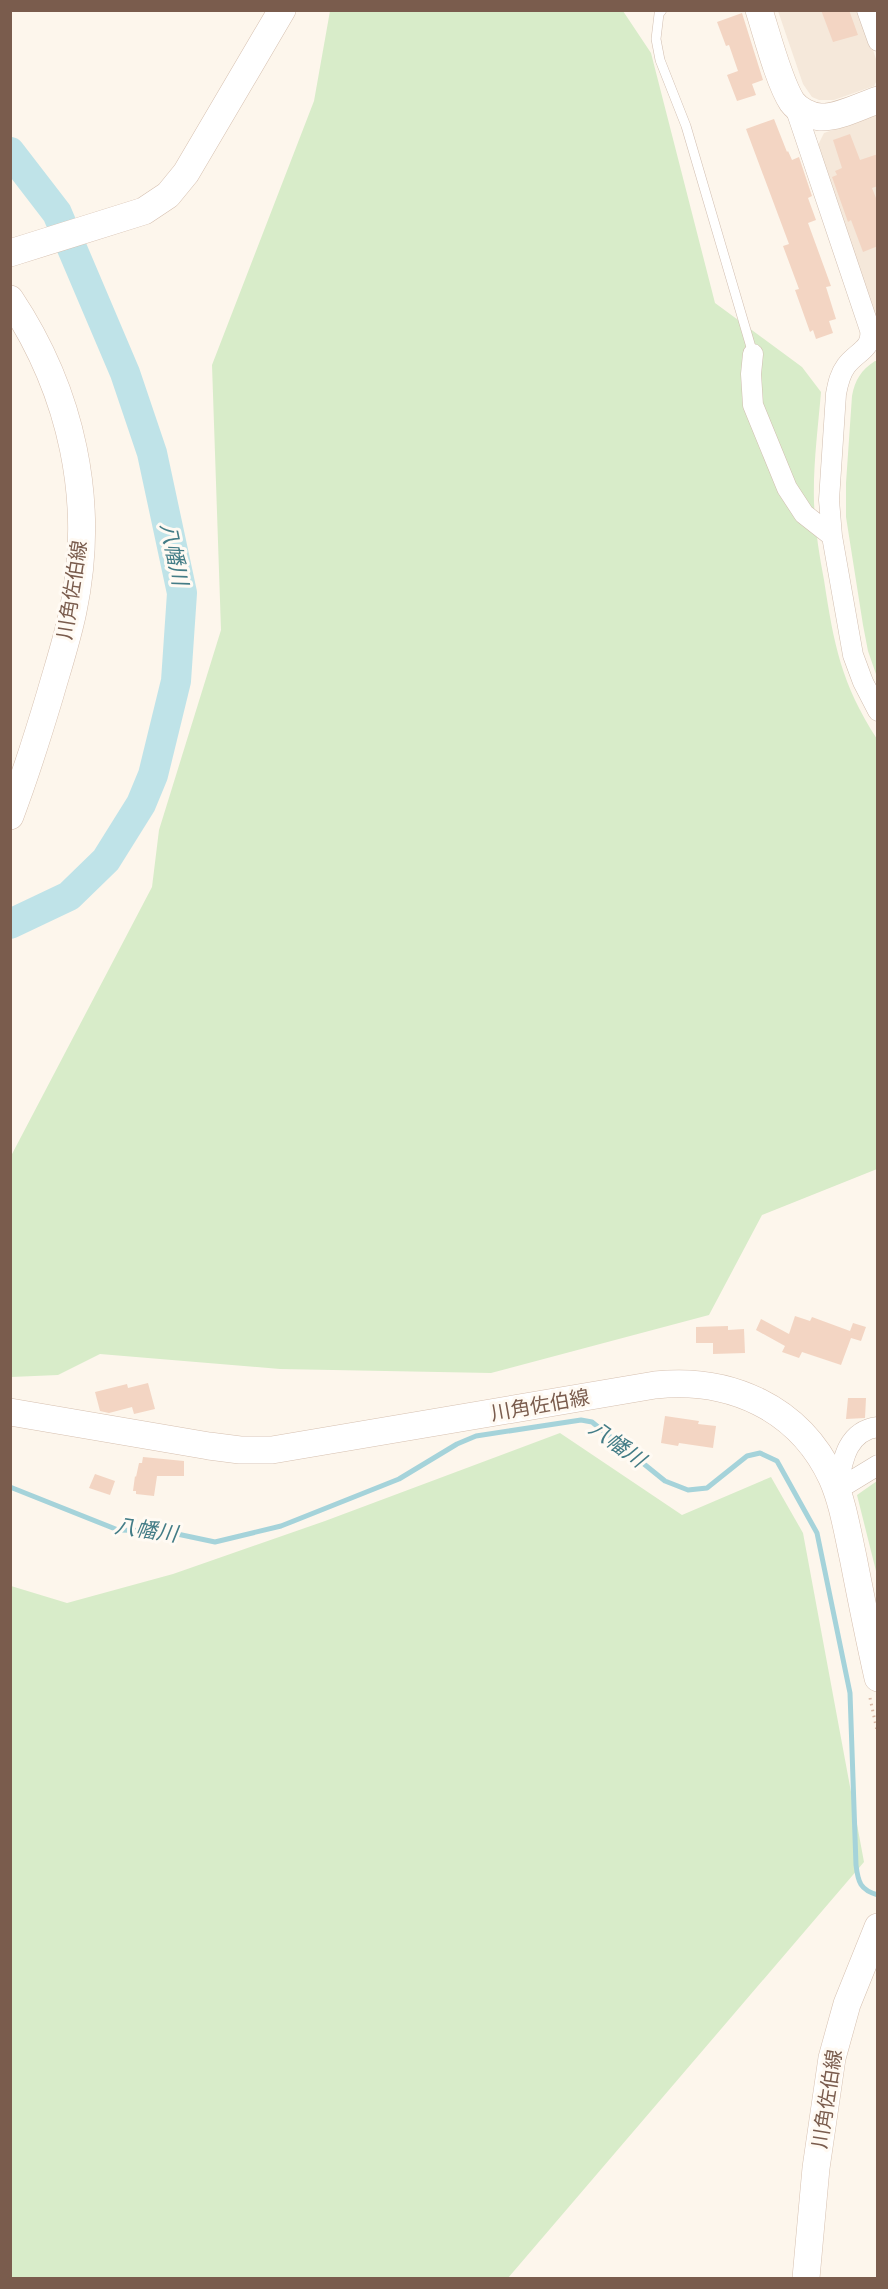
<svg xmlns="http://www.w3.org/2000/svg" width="888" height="2289" font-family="'Fira Sans Condensed','Noto Sans JP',sans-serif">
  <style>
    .residential { fill: #f5e8da }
    .green { fill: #d8ecc9 }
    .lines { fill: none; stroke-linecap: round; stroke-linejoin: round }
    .stream { stroke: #a5d3da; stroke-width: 5 }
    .river { stroke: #bfe3e8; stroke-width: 30 }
    .building { fill: #f3d5c3 }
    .lane-casing { stroke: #d1beb0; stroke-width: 10 }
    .street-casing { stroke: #d1beb0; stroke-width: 21 }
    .secondary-casing { stroke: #d6c0b0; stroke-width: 28 }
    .path { stroke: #d9b8a5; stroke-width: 3; stroke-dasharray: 1.5 4.5; stroke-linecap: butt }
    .lane { stroke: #fff; stroke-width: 9 }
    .street { stroke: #fff; stroke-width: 20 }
    .secondary { stroke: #fff; stroke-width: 27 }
    .labels { text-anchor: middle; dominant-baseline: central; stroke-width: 6; stroke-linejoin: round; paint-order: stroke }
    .street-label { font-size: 20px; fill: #7a5c4d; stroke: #fffaf3 }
    .water-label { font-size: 21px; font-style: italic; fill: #437c86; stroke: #fffaf3 }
  </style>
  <rect width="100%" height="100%" fill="#fdf6ec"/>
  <path class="residential" d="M778,11H860L877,62V80L874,86L834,100H819L812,97L803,84Z
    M877,115V320L872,315L817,147L824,133Z"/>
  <path class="green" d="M330,11H623L651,53L715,303L802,367L821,392C818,428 813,465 814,502C815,528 819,554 824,580C834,645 841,683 877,739V1169L762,1215L709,1315L491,1373L280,1369L100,1354L58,1375L11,1377V1156L152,887L159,830L221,630L212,365L314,101Z
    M875,361H878L877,677L868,651L863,625L846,517V483L852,396C855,380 861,370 875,361Z
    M560,1433L682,1515L771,1477L803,1533L864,1862L508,2278H11V1586L67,1603L173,1574L325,1521Z
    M877,1481V1575L857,1495Z"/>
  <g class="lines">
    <path class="stream" d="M10,1487L118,1530L163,1531L215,1542L281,1526L399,1479L457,1444L476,1436L581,1420L592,1422L665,1481L688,1490L707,1488L747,1456L760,1453L777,1461L817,1533L850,1693L856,1865C858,1882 860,1890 878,1895"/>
    <path class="river" d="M10,152L57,213L125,373L152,453L182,593L176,681L153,775L141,804L106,860L69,896L10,924"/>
  </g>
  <path class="building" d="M821,10H849L858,35L833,42Z
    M742,13L763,80L752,84L756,95L737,101L727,75L738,71L729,45L726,46L717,22Z
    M774,119L787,152L788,151L792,160L799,157L812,196L808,198L816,220L808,223L831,286L826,287L836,319L829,321L833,333L816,339L813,330L810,332L795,290L799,289L783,246L789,244L746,129Z
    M850,134L860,160L878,154V186L872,188L878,203V246L863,252L851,220L848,222L832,177L837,175L835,171L842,168L833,140Z
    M795,1316L810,1321L812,1317L850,1331L853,1323L866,1327L861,1341L851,1338L841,1365L802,1352L799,1358L782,1352L785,1346L756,1330L761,1319L789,1334Z
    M728,1326V1330L744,1329L745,1353L713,1354V1343H696V1327Z
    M148,1383L155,1409L134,1414L132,1407L109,1413L100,1411L95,1392L127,1384L128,1388Z
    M848,1398H866L865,1418L846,1419Z
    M665,1416L699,1421L698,1424L716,1426L713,1448L679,1443L678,1446L661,1443Z
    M143,1457L184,1461V1476H157L154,1496L136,1494V1491H133L135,1476L136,1477L139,1463H142Z
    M95,1474L115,1481L110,1495L89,1488Z"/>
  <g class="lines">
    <defs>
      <path id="lane" d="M662,10L659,14L656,39L660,60L686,126L753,354"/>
      <path id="street" d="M867,10L878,41
        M794,104L870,330L878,332
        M870,330C873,349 856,352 846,366C840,374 838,383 836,394L829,500L832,536L853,655L863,682L878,711
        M753,354L751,374L753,405L787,488L804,514L832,536
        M837,1490C842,1464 845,1431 878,1427
        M837,1490L878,1465"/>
      <path id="secondary" d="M759,10C767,35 779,82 792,102C798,110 810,116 820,117C838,118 860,106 878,100
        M10,253L144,211L168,195L186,173L282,10
        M10,299C72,392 96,502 73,611C67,640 58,667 50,695C38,735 25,776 10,816
        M10,1412L209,1446L240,1450H272L655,1385C729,1377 799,1407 832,1478C843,1503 847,1530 853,1557C861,1598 869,1638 878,1678
        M806,2278L816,2168L832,2058L847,2004L878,1927"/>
    </defs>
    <use href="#lane" class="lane-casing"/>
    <use href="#street" class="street-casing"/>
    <use href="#secondary" class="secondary-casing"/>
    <path class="path" d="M870,1698L878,1735"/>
    <use href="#lane" class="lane"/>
    <use href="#street" class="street"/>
    <use href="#secondary" class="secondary"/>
  </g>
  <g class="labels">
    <g class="street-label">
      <text transform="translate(72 590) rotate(-81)">川角佐伯線</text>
      <text transform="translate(540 1405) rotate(-10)">川角佐伯線</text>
      <text transform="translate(827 2099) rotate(-81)">川角佐伯線</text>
    </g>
    <g class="water-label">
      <text transform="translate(174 554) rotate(78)">八幡川</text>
      <text transform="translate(617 1444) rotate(36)">八幡川</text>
      <text transform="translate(146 1530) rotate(8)">八幡川</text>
    </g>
  </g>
  <rect width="888" height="2289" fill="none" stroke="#7a5c4d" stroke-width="24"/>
</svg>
